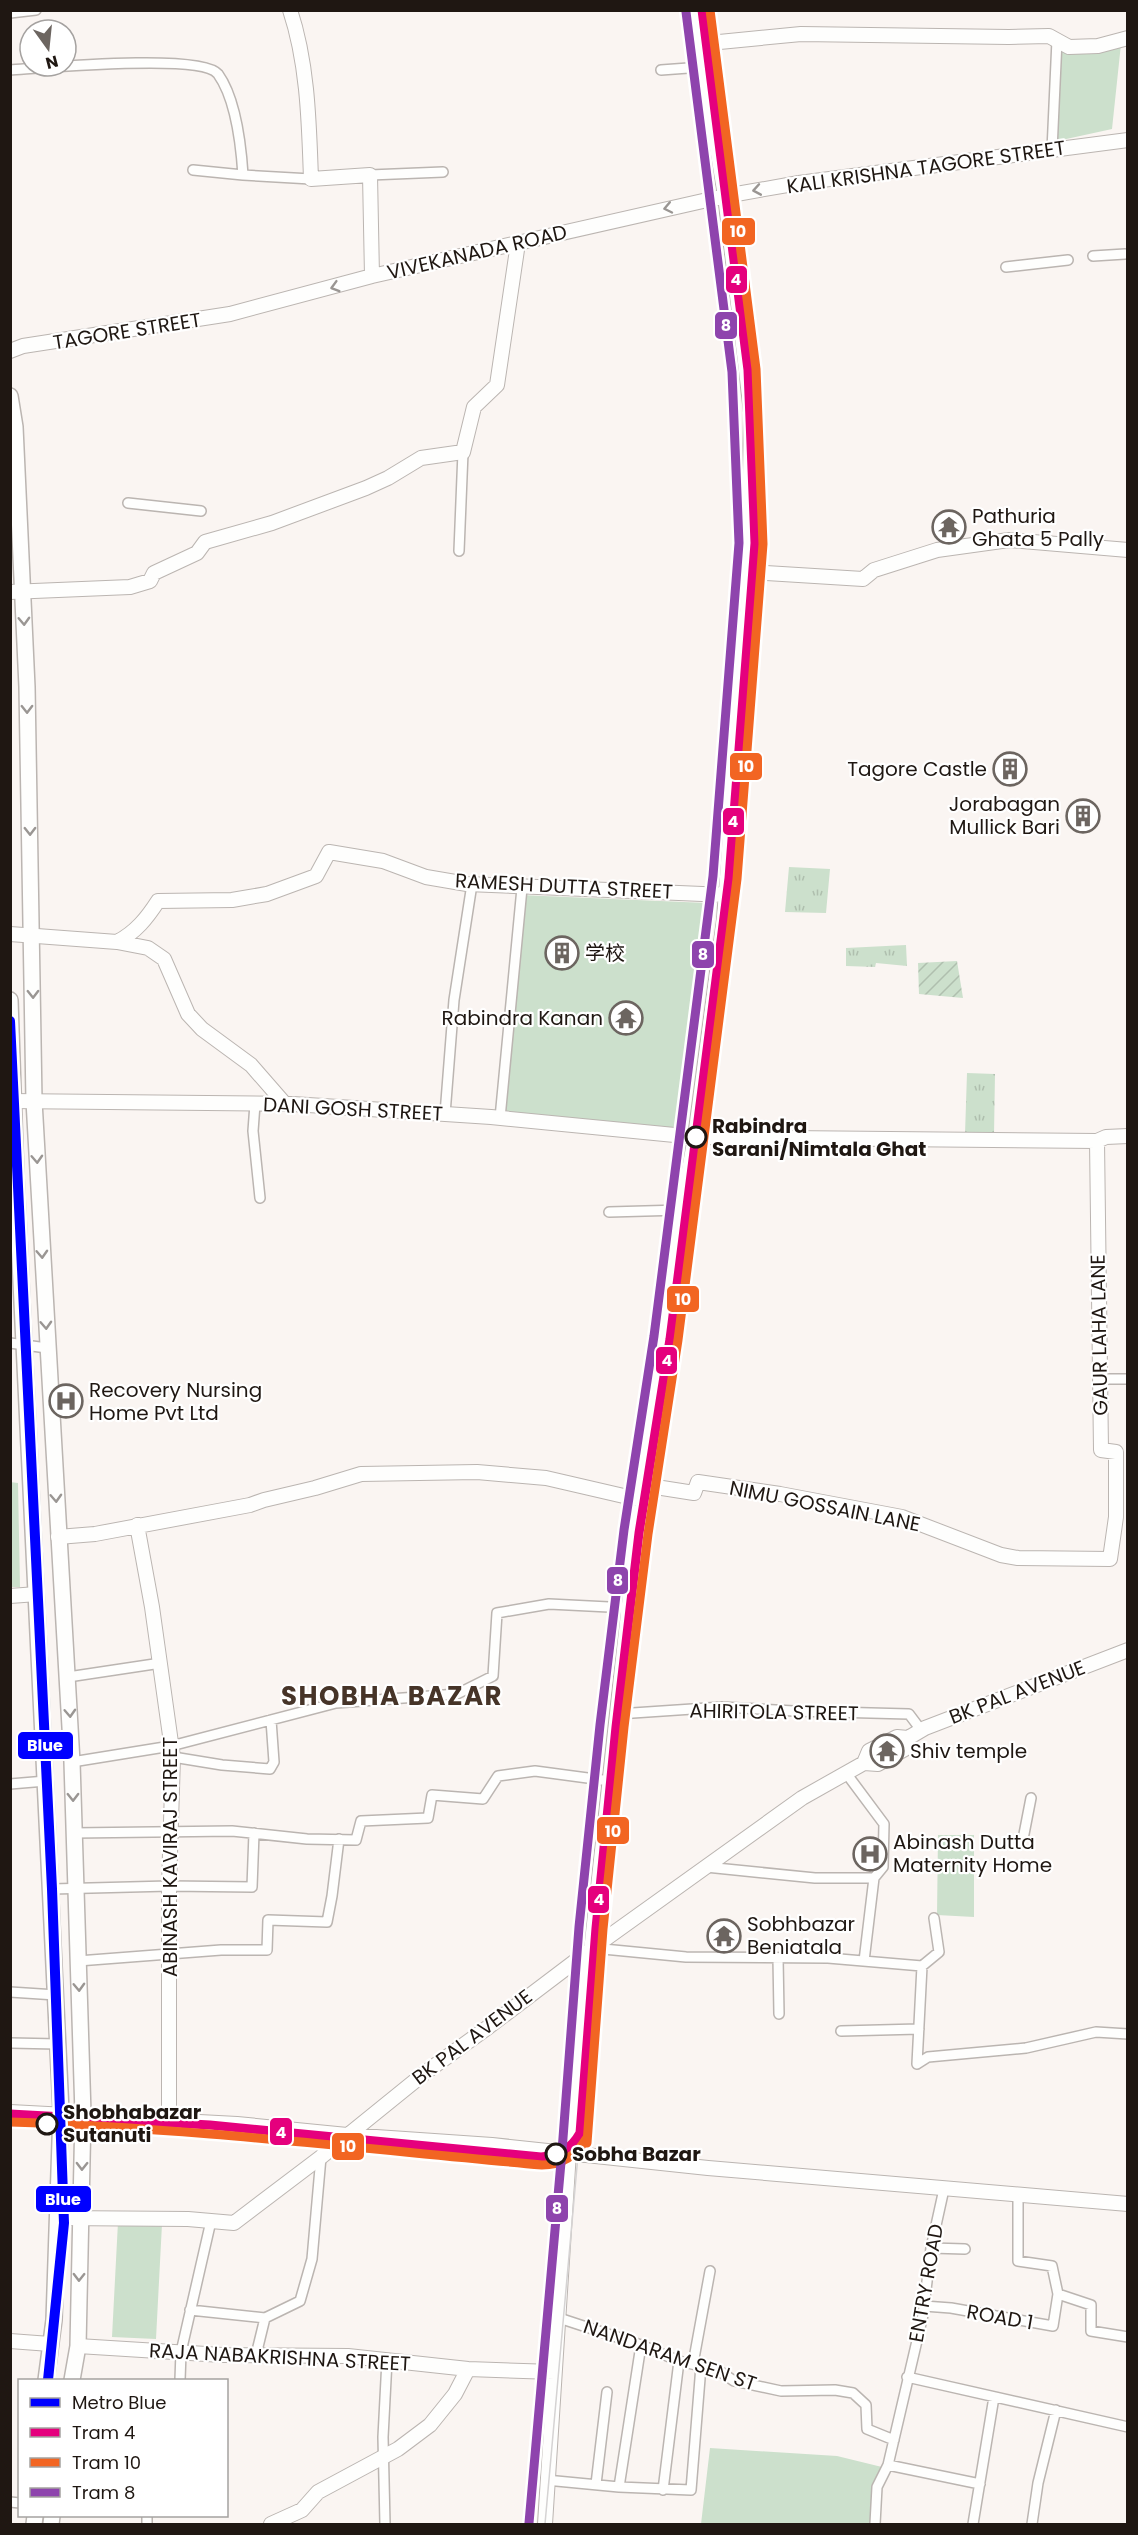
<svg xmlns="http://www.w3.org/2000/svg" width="1138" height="2535" font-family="Poppins,'Noto Sans SC',sans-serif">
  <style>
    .grass { fill: url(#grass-tufts) }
    .park { fill: #cce0cc }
    .garden { fill: url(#garden-furrows) }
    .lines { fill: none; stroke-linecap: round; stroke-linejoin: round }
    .street-casing { stroke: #bbb5b1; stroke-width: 12 }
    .secondary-casing { stroke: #bbb5b1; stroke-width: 16 }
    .primary-casing { stroke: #bbb5b1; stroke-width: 18 }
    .street { stroke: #fefefd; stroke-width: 9 }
    .secondary { stroke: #fefefd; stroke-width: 14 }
    .primary { stroke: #fefefd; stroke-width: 15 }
    .tram { stroke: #d5d3d3; stroke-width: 1.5 }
    .tram-1-casing { stroke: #fff; stroke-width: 14 }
    .tram-2-casing { stroke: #fff; stroke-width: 14 }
    .tram-3-casing { stroke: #fff; stroke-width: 14 }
    .tram-1 { stroke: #e5007d; stroke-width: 9 }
    .tram-2 { stroke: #f26522; stroke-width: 9 }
    .tram-3 { stroke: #8e44ad; stroke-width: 9 }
    .metro-1-casing { stroke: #fff; stroke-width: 15 }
    .metro-1 { stroke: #00f; stroke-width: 10 }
    .oneway { stroke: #9a9693 }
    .stop-dot { fill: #fff; stroke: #1f1712; stroke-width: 3 }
    .labels { text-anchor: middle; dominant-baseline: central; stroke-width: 4.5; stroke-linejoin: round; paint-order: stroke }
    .street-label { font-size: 20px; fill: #1f1712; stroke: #fff }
    .poi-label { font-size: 20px; fill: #1f1712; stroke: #fff; text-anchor: start }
    .stop-label { font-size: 20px; font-weight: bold; fill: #1f1712; stroke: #fff; text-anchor: start }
    .district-label { font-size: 26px; font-weight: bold; letter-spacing: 1.5px; fill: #463428; stroke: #fff }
    .line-badge { stroke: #fff; stroke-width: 2 }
    .badge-label { font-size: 16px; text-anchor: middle; font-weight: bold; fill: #fff }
  </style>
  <defs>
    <pattern id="grass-tufts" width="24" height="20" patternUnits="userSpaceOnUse" patternTransform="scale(1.5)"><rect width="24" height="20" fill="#cce0cc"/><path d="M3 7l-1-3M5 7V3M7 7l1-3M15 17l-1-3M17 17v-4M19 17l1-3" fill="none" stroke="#afbfae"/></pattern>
    <pattern id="garden-furrows" width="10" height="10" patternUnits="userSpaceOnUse" patternTransform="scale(1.5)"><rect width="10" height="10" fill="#cce0cc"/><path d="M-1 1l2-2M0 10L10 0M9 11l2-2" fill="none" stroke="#afbfae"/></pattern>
  </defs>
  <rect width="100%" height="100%" fill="#faf5f2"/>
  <path class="grass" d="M789,867L830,869L826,913L785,912Z
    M906,945L907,966L876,963L875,967L846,966V948Z
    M967,1073L995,1074L994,1135L965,1134Z"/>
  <path class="park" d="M1054,40L1121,44L1112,129L1048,143Z
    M520,895L707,903L684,1129L497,1114Z
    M10,1482L18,1483L20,1587H11Z
    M938,1835H974V1917L937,1915Z
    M118,2222L162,2224L156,2339L112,2337Z
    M710,2448L837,2456L882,2467L872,2495V2524H701Z"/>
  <path class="garden" d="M957,961L963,998L919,994L918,963Z"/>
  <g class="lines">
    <defs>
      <path id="street" d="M10,13L36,10
        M10,70C42,68 202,53 218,74C236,99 241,144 243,175L311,179
        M661,70L702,67
        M1052,150L1057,40
        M193,170L243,175
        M370,175L443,172
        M1093,256L1125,254
        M1006,267L1068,260
        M128,503L201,511
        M459,551L463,452
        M255,1104L253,1131L260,1198
        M445,1114L454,1000L472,884
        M500,1118L522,888
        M609,1212L681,1210
        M10,1343L47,1348
        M1099,1379H1128
        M68,1677L161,1663
        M618,1714L722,1707L794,1711L909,1714L921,1730
        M173,1757L222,1765L270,1769L274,1762L271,1720
        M72,1762L171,1746L336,1703L457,1694L493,1676L497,1613L549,1604L629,1608
        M846,1773L884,1824L883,1867L874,1878L864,1961
        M10,1784L46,1781
        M74,1833L232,1831L307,1839L356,1840L361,1821L428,1818L432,1795L483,1799L498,1776L535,1771L610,1781
        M1024,1834L1031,1798
        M706,1867L815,1878H874
        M52,1889L169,1886L252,1887L254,1833
        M593,1948L686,1957L828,1958L922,1966L939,1952L934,1918
        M778,1958L779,2014
        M78,1961L221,1950H267L268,1920L327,1922L332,1896L339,1839
        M10,1992L56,1995
        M841,2031L919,2029
        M10,2043L58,2044
        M917,2064L928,2057L1026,2048L1096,2032L1128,2034
        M917,2064L922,1966
        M1018,2195V2261L1052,2266L1058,2294
        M931,2248L965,2249
        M924,2306L951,2308L1053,2326L1058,2294L1091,2305V2331L1128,2337
        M190,2310L265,2318
        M559,2318L641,2345L679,2361L718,2370L734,2381L781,2391L835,2390L853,2393L866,2405L867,2429L894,2440
        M256,2355L265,2318L300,2301L312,2259L321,2157
        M693,2364L710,2271
        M907,2377L1128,2427
        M180,2380L181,2352L211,2221
        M888,2465L980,2484
        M546,2480L619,2487L691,2490L701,2366
        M596,2484L607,2392
        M619,2487L641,2345
        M663,2490L679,2361
        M10,2502L20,2503
        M147,2524V2516
        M385,2524L383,2437L387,2360
        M875,2524L877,2487L888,2465L923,2315L931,2248L944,2189
        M973,2524L994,2397
        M1032,2524L1038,2483L1056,2410"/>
      <path id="secondary" d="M290,10C308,64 309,124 311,179L370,175L372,276
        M699,44L801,34L1009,37L1049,36L1069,47L1098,46L1128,38
        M10,351L23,346L230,314L372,276L725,196L799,183L1128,140
        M750,572L863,579L874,570L937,550L1009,540L1128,550
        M10,592L130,587L150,581L154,573L197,553L205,542L272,523L366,488L388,478L421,458L463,452L474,407L497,385L518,243
        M10,934L117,942C136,932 147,918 158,901L232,900L267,894L316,876L329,852L383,861L426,877L467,884L726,895
        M117,942L148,948L164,959L188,1014L202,1029L251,1065L285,1104
        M10,1101L293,1104L491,1117L695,1137L1097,1141L1106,1137L1128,1136
        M643,1485L694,1493L698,1482L780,1494L902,1517L1001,1555L1018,1558L1110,1559L1116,1517V1452L1101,1450L1097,1141
        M137,1525L152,1607L173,1757L169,1886V2119
        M58,1537L95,1534L250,1505L264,1500L315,1488L361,1474L477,1472L546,1478L641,1500
        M10,1596L37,1594
        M864,1763L878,1764L905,1749L908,1738
        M10,2112L237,2124L347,2135L492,2145L708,2168L1128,2204
        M58,2218L188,2219L234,2223L321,2157L426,2072L487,2028L590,1950L802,1798L864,1763L869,1751L897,1737L908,1738L925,1728L1128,1650
        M10,2341L50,2344
        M78,2346L222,2355L348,2356L468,2369L554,2372
        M271,2524L302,2510L318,2492L398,2449L430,2425L455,2394L468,2369
        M545,2524L569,2152L658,1339L695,1137L724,920L744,633L748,606L751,412L725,196L694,10"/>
      <path id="primary" d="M10,396L15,427L27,687L34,1101L72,1762L83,2114L78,2346L72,2380
        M10,1000L16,1178L61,2111L54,2320L46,2380
        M34,2524L35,2516
        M51,2524L52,2516"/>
    </defs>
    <use href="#street" class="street-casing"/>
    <use href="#secondary" class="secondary-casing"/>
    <use href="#primary" class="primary-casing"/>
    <use href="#street" class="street"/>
    <use href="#secondary" class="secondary"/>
    <use href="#primary" class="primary"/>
    <path class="tram" d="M545,2524L580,2133"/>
    <defs>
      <path id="tram-1" d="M10,2114L210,2125L541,2157C559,2156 571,2149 580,2133L596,1928L616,1727L639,1533L670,1339L729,878L755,543L748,370L702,10"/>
      <path id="tram-2" d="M10,2122C188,2128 365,2149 542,2165C562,2165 576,2156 586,2139
        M587,2143L603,1929L624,1727L648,1534L678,1340L737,879L763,544L756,369L710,10"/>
      <path id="tram-3" d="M529,2523L562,2151L579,1927L600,1725L624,1530L654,1336L713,876L739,543L732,372L686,12"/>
    </defs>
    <use href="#tram-1" class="tram-1-casing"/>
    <use href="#tram-2" class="tram-2-casing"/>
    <use href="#tram-3" class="tram-3-casing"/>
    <use href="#tram-1" class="tram-1"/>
    <use href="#tram-2" class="tram-2"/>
    <use href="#tram-3" class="tram-3"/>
    <defs>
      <path id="metro-1" d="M10,1021L52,1889L64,2223L48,2380"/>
    </defs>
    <use href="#metro-1" class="metro-1-casing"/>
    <use href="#metro-1" class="metro-1"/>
  </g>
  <defs><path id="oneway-chevron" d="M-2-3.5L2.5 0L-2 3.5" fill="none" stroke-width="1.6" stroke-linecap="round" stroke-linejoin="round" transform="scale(1.5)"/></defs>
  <g class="oneway">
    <use href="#oneway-chevron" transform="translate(757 190) rotate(170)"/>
    <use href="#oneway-chevron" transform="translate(668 208) rotate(168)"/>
    <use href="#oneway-chevron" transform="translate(335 287) rotate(164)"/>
    <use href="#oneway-chevron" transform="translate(24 621) rotate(88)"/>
    <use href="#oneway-chevron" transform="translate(27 709) rotate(89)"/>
    <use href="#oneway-chevron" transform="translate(30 831) rotate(89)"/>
    <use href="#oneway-chevron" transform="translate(33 994) rotate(89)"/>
    <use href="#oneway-chevron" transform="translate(37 1159) rotate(87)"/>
    <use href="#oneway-chevron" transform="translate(42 1254) rotate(87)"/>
    <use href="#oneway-chevron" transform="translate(46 1325) rotate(87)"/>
    <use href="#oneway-chevron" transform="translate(56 1498) rotate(87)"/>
    <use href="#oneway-chevron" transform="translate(70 1713) rotate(87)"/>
    <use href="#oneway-chevron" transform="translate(73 1797) rotate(89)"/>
    <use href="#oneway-chevron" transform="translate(79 1987) rotate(88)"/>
    <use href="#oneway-chevron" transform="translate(82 2166) rotate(91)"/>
    <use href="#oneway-chevron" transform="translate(79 2277) rotate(91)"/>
  </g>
  <defs>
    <symbol id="temple-ring" viewBox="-11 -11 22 22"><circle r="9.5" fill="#fff" stroke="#6c6560" stroke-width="1.5"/><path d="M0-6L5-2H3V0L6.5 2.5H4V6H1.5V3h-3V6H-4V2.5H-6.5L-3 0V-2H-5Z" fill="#6c6560"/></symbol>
    <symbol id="building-ring" viewBox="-11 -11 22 22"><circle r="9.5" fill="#fff" stroke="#6c6560" stroke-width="1.5"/><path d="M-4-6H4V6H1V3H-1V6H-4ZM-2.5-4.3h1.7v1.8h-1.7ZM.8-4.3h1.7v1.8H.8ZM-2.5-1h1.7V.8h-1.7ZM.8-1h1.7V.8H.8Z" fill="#6c6560"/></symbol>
    <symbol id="hospital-ring" viewBox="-11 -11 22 22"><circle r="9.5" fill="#fff" stroke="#6c6560" stroke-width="1.5"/><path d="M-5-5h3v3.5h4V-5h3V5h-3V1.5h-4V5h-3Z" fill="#6c6560"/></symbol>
  </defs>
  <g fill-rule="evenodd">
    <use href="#temple-ring" x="930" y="508" width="38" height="38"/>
    <use href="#building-ring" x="991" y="750" width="38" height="38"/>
    <use href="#building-ring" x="1064" y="797" width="38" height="38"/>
    <use href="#building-ring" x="543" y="934" width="38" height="38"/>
    <use href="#temple-ring" x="607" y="999" width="38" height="38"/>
    <use href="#hospital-ring" x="47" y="1382" width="38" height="38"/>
    <use href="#temple-ring" x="868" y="1732" width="38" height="38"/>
    <use href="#hospital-ring" x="851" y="1835" width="38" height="38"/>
    <use href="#temple-ring" x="705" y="1917" width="38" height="38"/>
  </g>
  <g class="stop-dot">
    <circle cx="696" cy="1137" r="10"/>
    <circle cx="47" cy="2124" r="10"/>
    <circle cx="556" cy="2154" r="10"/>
  </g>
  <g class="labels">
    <g class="street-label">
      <text transform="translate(926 167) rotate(-8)">KALI KRISHNA TAGORE STREET</text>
      <text transform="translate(477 252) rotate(-13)">VIVEKANADA ROAD</text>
      <text transform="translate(127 331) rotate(-9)">TAGORE STREET</text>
      <text transform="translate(564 886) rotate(3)">RAMESH DUTTA STREET</text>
      <text transform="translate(353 1109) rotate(3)">DANI GOSH STREET</text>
      <text transform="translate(1099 1335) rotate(-91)">GAUR LAHA LANE</text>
      <text transform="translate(825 1506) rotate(11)">NIMU GOSSAIN LANE</text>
      <text transform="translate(1017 1692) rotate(-21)">BK PAL AVENUE</text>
      <text transform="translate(774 1712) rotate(1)">AHIRITOLA STREET</text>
      <text transform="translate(170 1857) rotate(-90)">ABINASH KAVIRAJ STREET</text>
      <text transform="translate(472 2037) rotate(-37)">BK PAL AVENUE</text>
      <text transform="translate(926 2283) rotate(-80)">ENTRY ROAD</text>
      <text transform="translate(1000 2317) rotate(10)">ROAD 1</text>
      <text transform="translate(670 2355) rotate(19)">NANDARAM SEN ST</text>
      <text transform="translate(280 2357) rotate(3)">RAJA NABAKRISHNA STREET</text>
    </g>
    <g class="poi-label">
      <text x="972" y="516">Pathuria<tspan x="972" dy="23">Ghata 5 Pally</tspan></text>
      <text x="987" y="769" text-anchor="end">Tagore Castle</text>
      <text x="1060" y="804" text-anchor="end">Jorabagan<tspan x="1060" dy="23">Mullick Bari</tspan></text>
      <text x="585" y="953">学校</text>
      <text x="603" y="1018" text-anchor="end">Rabindra Kanan</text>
      <text x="89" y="1390">Recovery Nursing<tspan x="89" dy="23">Home Pvt Ltd</tspan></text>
      <text x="910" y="1751">Shiv temple</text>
      <text x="893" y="1842">Abinash Dutta<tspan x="893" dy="23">Maternity Home</tspan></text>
      <text x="747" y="1924">Sobhbazar<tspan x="747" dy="23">Beniatala</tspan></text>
    </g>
    <g class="stop-label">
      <text x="712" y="1126">Rabindra<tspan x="712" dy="23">Sarani/Nimtala Ghat</tspan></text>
      <text x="63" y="2112">Shobhabazar<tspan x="63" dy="23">Sutanuti</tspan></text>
      <text x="572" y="2154">Sobha Bazar</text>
    </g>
    <g class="district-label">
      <text x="392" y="1696">SHOBHA BAZAR</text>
    </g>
  </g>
  <g class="line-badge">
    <rect x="721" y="217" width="35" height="29" rx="6" fill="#f26522"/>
    <rect x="725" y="265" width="23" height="29" rx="6" fill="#e5007d"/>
    <rect x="714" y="311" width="24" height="29" rx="6" fill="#8e44ad"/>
    <rect x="729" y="752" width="34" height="29" rx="6" fill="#f26522"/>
    <rect x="722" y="807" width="23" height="29" rx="6" fill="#e5007d"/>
    <rect x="691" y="940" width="24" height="29" rx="6" fill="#8e44ad"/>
    <rect x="666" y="1285" width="34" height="28" rx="6" fill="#f26522"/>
    <rect x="655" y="1346" width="23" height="29" rx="6" fill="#e5007d"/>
    <rect x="606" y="1566" width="23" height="29" rx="6" fill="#8e44ad"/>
    <rect x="17" y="1731" width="57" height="29" rx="6" fill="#00f"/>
    <rect x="596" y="1816" width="34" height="29" rx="6" fill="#f26522"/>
    <rect x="587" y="1885" width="23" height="29" rx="6" fill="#e5007d"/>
    <rect x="269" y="2117" width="24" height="29" rx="6" fill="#e5007d"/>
    <rect x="331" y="2132" width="34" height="29" rx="6" fill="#f26522"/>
    <rect x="35" y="2185" width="57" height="28" rx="6" fill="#00f"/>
    <rect x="545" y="2194" width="24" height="29" rx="6" fill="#8e44ad"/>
  </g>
  <g class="badge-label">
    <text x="738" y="237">10</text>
    <text x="736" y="285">4</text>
    <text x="726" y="331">8</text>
    <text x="746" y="772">10</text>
    <text x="733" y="827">4</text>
    <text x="703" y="960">8</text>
    <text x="683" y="1305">10</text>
    <text x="667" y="1366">4</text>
    <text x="618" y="1586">8</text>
    <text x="45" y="1751">Blue</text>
    <text x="613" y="1837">10</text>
    <text x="599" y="1905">4</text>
    <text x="281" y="2138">4</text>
    <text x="348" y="2152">10</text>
    <text x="63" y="2205">Blue</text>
    <text x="557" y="2214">8</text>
  </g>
  <rect width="1138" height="2535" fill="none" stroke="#1f1712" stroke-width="24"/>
  <rect x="18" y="2379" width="210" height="138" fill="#ffffff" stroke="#a5a2a0" stroke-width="1.5"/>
  <rect x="30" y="2398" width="30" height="9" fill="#0000ff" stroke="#a5a2a0" stroke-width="1.5"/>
  <text x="72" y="2409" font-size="18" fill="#1f1712">Metro Blue</text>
  <rect x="30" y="2428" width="30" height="9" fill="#e5007d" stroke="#a5a2a0" stroke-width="1.5"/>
  <text x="72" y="2439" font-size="18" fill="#1f1712">Tram 4</text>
  <rect x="30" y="2458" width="30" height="9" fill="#f26522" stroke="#a5a2a0" stroke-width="1.5"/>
  <text x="72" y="2469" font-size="18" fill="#1f1712">Tram 10</text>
  <rect x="30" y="2488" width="30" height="9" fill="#8e44ad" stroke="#a5a2a0" stroke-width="1.5"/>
  <text x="72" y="2499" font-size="18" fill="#1f1712">Tram 8</text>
  <g transform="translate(48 48) rotate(165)"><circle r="28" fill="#ffffff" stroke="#a5a2a0" stroke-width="1.5"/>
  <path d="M0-4.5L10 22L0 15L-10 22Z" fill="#6c6560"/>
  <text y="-9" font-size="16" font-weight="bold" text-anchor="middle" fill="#1f1712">N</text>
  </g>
</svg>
